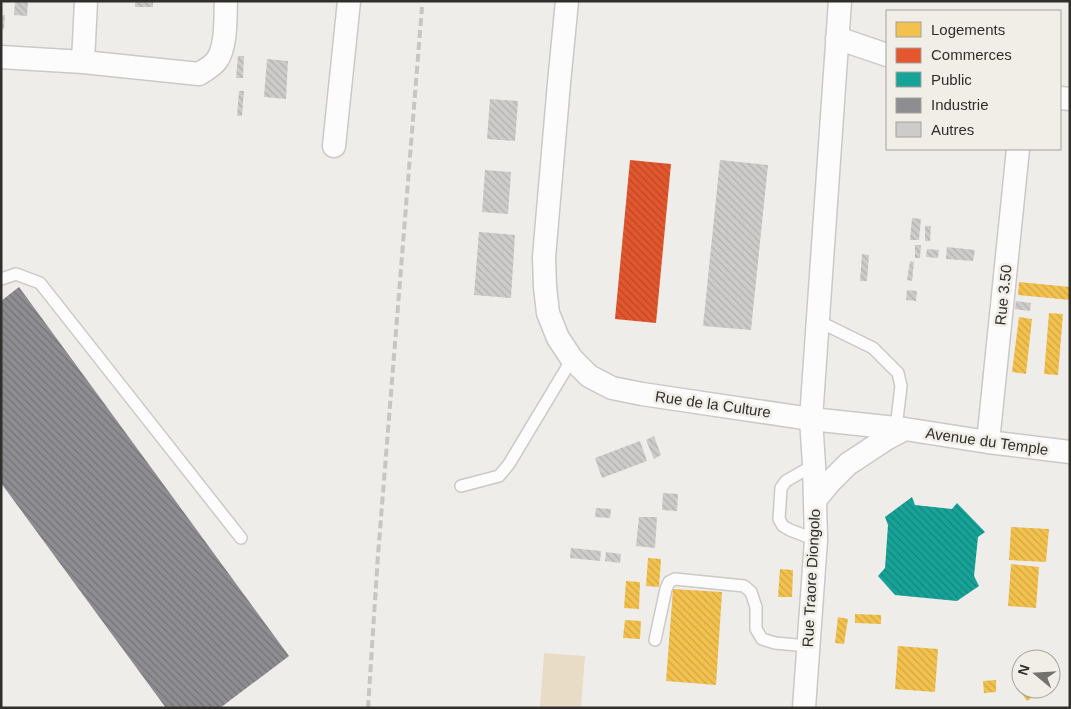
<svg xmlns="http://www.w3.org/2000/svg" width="1071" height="709" font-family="Arial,sans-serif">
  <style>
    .pitch { fill: #e9dcc7 }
    .homes { fill: url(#homes-back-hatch) }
    .shops { fill: url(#shops-back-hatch) }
    .public { fill: url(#public-back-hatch) }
    .industry { fill: url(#industry-back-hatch) }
    .building { fill: url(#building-back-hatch) }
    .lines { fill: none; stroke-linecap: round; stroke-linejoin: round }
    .lane-casing { stroke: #cac9c7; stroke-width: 14 }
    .street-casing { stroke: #cac9c7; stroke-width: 25 }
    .lane { stroke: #fdfcfc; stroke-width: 11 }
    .street { stroke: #fdfcfc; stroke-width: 22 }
    .rail { stroke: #c6c6c5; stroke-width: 4; stroke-dasharray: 8 4; stroke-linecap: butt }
    .labels { text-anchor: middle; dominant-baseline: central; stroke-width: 5; stroke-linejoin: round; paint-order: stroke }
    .street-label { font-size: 15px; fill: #302f2c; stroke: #f1eee8 }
  </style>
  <defs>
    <pattern id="homes-back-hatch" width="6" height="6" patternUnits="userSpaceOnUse" patternTransform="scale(1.25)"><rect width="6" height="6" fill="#f2c14e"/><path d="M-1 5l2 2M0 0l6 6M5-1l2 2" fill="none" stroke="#d0a644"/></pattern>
    <pattern id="shops-back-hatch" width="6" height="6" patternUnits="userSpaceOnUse" patternTransform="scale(1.25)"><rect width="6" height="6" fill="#e4572e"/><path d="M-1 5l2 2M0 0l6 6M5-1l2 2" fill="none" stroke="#b94827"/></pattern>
    <pattern id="public-back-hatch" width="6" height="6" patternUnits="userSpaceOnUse" patternTransform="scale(1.25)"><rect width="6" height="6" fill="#17a398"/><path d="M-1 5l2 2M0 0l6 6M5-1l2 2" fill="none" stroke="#15857c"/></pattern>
    <pattern id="industry-back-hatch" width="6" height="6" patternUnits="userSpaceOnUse" patternTransform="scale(1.25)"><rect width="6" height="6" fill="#8d8d92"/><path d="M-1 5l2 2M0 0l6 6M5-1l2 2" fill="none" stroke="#747477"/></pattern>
    <pattern id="building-back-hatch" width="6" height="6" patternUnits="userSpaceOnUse" patternTransform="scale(1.25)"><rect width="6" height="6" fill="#cdccca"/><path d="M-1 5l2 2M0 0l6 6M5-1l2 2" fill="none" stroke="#b0b0ae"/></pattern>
  </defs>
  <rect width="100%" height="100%" fill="#efedea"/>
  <path class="pitch" d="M544,653L585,656L581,708H540Z"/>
  <path class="homes" d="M1019,282L1070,287V300L1018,295Z
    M1049,313L1063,314L1058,375L1044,374Z
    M1019,317L1032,319L1026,374L1012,372Z
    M1011,527L1049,529L1046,562L1009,560Z
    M648,558L661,559L659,587L646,586Z
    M1011,564L1039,567L1036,608L1008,606Z
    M780,569L793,570L792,597H778Z
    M626,581L640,582L639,609L624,608Z
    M673,589L722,592L716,685L666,681Z
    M855,614L881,615V624L855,623Z
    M838,617L848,619L844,644L835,643Z
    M625,620L641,621L640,639L623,638Z
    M898,646L938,649L935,692L895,689Z
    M996,680V692L984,693L983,681Z
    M1023,689H1040L1041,691L1027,701L1020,691Z"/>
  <path class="shops" d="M630,160L671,164L656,323L615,319Z"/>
  <path class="public" d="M912,497L915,505L952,509L957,503L985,532L978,537L974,576L979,586L957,601L895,595L878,576L885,568L888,525L885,517Z"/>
  <path class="industry" d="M19,287L289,656L220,708H166L1,483V301Z"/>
  <path class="building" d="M15,1H28L27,16L14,15Z
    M135,1H153V7H135Z
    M1,15H5L4,29H1Z
    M238,56H244L243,78H236Z
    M267,59L288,61L286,99L264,97Z
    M239,91H244L242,116H237Z
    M490,99L518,101L515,141L487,139Z
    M720,160L768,165L751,330L703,326Z
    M485,170L511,172L508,214L482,212Z
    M912,218L921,219L919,240H910Z
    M925,226H931L930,241H925Z
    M479,232L515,235L511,298L474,295Z
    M915,245H921L920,258H915Z
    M947,247L975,250L973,261L946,259Z
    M927,249L939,250L938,258L926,257Z
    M862,254L869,255L867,281H860Z
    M910,261L914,262L912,281L907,280Z
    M907,290L917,291L916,301L906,300Z
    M1016,301L1031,303L1030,311L1015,309Z
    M654,436L661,455L654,459L646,440Z
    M640,441L647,461L602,478L595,458Z
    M663,493L678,494L677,511L662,510Z
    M596,508L611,509L610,518L595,517Z
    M639,517H657L655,548L636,546Z
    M571,548L601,551L600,561L570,558Z
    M606,552L621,554L620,563L605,561Z"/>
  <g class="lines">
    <defs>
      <path id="lane" d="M1,279L16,274L40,283L241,538
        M818,321L873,348L898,373L901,386L896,428
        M814,465L786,481L781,488L779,519L783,526L790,530L816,540
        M461,486L499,476L509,464L572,359
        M655,640L666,589L669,582L675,579L744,586L751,592L756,607V629L762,639L775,643L808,646"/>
      <path id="street" d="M567,1L559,83L544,257L545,287L548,313L558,338L572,359L589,376L612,388L642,394L811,419L905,429L988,442L1070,452
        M837,38L887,55
        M1,57L83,62L199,74C205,70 213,66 217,60C227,45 225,18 226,1
        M83,62L86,1
        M1060,98L1070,99
        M334,146L349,1
        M988,442L1018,149
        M815,500L830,482L848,464L886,439L905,429
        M804,708L816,540L814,465L811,419L840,1"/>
    </defs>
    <use href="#lane" class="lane-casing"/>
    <use href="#street" class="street-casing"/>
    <use href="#lane" class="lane"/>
    <use href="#street" class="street"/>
    <path class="rail" d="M368,708L378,555L422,7"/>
  </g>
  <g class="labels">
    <g class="street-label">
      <text transform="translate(1003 295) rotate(-84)">Rue 3.50</text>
      <text transform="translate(713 404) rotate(8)">Rue de la Culture</text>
      <text transform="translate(987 441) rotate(8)">Avenue du Temple</text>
      <text transform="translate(811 578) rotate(-87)">Rue Traore Diongolo</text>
    </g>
  </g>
  <rect width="1071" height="709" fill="none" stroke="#302f2c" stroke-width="5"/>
  <rect x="886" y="10" width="175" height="140" fill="#f1eee8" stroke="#a4a29d"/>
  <rect x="896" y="22" width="25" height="15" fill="#f2c14e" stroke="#a4a29d"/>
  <text x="931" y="35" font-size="15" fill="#302f2c">Logements</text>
  <rect x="896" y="48" width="25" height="15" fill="#e4572e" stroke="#a4a29d"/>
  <text x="931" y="60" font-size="15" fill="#302f2c">Commerces</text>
  <rect x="896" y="72" width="25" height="15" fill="#17a398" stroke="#a4a29d"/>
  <text x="931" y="85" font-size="15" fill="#302f2c">Public</text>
  <rect x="896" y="98" width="25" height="15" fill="#8d8d92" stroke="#a4a29d"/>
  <text x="931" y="110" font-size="15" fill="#302f2c">Industrie</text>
  <rect x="896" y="122" width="25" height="15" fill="#cdccca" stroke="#a4a29d"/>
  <text x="931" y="135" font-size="15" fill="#302f2c">Autres</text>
  <g transform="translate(1036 674) rotate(288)"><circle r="24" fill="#f1eee8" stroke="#a4a29d"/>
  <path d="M0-4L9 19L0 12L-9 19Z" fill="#73726e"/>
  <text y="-8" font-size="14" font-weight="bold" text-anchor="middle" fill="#302f2c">N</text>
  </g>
</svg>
